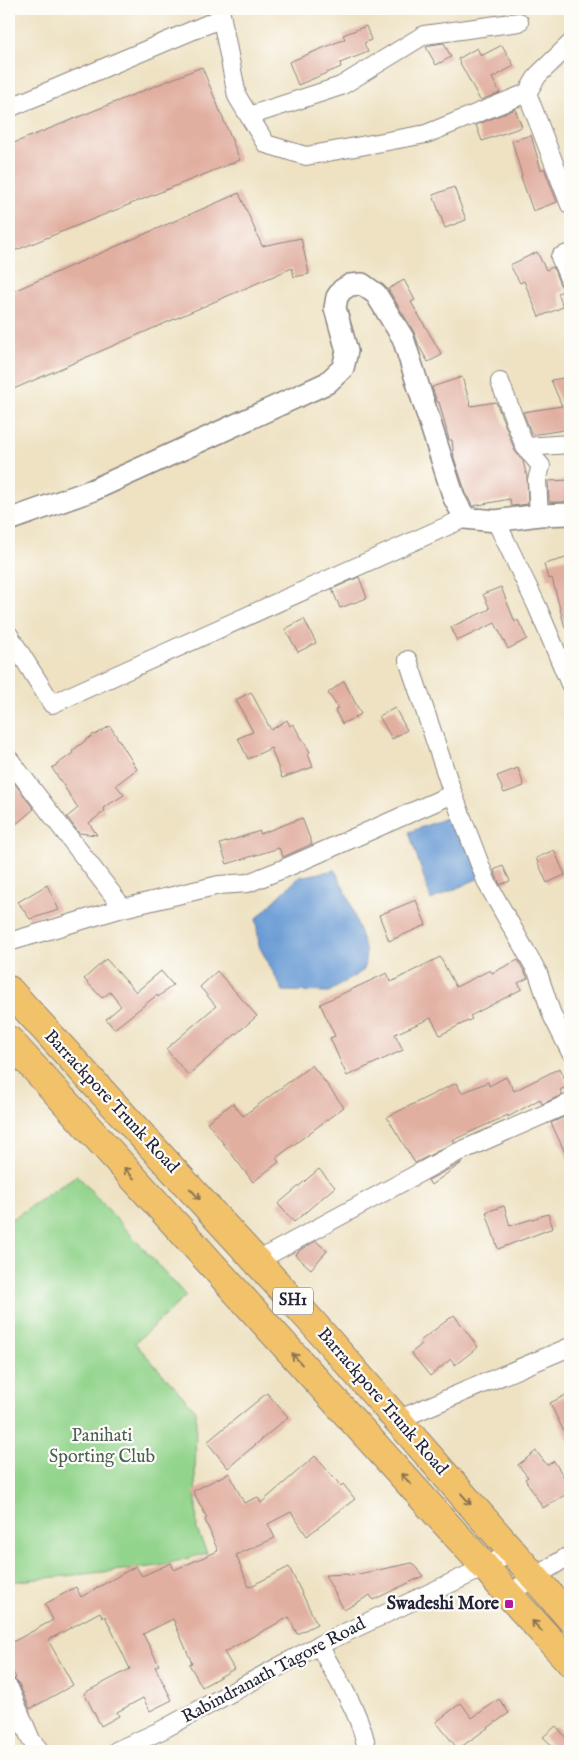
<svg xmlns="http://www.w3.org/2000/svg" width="579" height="1760" font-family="'IM FELL English',serif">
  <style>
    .green { fill: #92d48c; stroke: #5a7b64 }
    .water { fill: #6a9cd5; stroke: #465f88 }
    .building { fill: #e1afa0 }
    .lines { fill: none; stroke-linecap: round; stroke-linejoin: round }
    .minor-casing { stroke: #88827f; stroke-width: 20 }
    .tertiary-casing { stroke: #88827f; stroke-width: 24 }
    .primary-casing { stroke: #88827f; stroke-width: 30 }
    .minor { stroke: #fff; stroke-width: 18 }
    .tertiary { stroke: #fff; stroke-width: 21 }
    .primary { stroke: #f2c26a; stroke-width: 28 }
    .oneway { stroke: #8a7252 }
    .poi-dot { fill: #b5179e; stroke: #fdfcf7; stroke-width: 2 }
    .labels { text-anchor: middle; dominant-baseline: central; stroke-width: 4.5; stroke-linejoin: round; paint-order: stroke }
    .shield { fill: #fdfcf7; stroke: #646373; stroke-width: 1 }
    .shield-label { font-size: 16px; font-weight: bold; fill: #22223b }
    .street-label { font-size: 18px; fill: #22223b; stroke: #fdfcf7 }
    .park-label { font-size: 18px; fill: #496057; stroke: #fdfcf7 }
    .poi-label { font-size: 18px; font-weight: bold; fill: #22223b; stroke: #fdfcf7; text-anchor: end }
  </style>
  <rect width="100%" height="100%" fill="#fdfcf7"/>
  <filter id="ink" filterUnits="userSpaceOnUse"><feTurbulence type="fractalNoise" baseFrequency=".02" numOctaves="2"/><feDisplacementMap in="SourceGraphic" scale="10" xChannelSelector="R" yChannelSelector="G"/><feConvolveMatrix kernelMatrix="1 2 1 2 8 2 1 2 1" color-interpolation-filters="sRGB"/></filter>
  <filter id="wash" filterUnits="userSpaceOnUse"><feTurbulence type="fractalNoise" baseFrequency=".0096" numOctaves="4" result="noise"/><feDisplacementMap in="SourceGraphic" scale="20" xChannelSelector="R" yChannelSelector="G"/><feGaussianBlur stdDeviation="1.12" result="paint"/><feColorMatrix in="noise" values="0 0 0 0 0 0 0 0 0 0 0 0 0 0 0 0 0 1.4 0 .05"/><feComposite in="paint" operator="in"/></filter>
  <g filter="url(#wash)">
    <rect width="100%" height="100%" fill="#eee2c3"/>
    <path class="green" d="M77,1175L186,1296L135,1343L196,1411L195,1475L197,1530L207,1553L159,1566L9,1582V1221Z"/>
    <path class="water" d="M459,813L488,874L431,900L409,832Z
      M335,870L349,899L366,951L364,970L329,992L283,991L259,946L256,919L299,877Z"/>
    <g id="blocks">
      <path class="building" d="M366,26L371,40L364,43L368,52L340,63L341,67L298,85L289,62L345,39L343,35Z
        M444,43L451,57L436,65L426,47L431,45Z
        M502,45L514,66L492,78L500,93L480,100L458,59L477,48L481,56Z
        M202,67L240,160L9,253V145Z
        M515,109L522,127L482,141L476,125Z
        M531,135L541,170L544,168L557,202L533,211L521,177L522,176L512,141Z
        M454,187L466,220L445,228L433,195Z
        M239,193L262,246L301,238L309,274L294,277L292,268L9,391V293Z
        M537,252L546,270L553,267L560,285L565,290L558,293L563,307L539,317L524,281L520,283L510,265Z
        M404,280L415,300L411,302L442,355L428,362L419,346L414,332L388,289Z
        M462,377L471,406L496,402L515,451L523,461L527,477L528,504L511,506L510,499L473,506L466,493L454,458L452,440H449L439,402H437L432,387Z
        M570,377V429L532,435L523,412L562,406L551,380Z
        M570,480V502H549L548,481Z
        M570,557V627L565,628L552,578L548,579L544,564Z
        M359,577L367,598L340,608L332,589Z
        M501,587L515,622L518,620L527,639L508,649L495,623L457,641L451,627L490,609L483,594Z
        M304,619L316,643L298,652L285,629Z
        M344,681L361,714L342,724L335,710L338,708L328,693Z
        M251,692L271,730L287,720L290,726L293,724L310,752L308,754L313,767L282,778L271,748L248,759L238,738L253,732L236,700Z
        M395,708L407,730L392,739L379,716Z
        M110,726L137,769L116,785L124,795L103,808L105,811L89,823L97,835L79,833L67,817L78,808L52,768L73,753L72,751L94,734L95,735Z
        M518,768L524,786L504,793L497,776Z
        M9,776L34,809L9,830Z
        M302,818L312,844L283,857L279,848L227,864L220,844L260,831V834Z
        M554,850L565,875L547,883L536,858Z
        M503,866L510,881L500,885L494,870Z
        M47,885L59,910L30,919L18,902Z
        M416,900L426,925L389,941L379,915Z
        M440,957L456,987L490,970L492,973L518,960L528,978L518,983L522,989L470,1016L472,1019L440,1035L431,1018L395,1034L403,1050L347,1076L330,1038L335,1036L320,1004L387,973L391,982Z
        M106,959L136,992L161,971L173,985L158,997L157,995L114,1029L106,1019L121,1006L110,992L102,998L84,979Z
        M217,971L257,1016L188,1075L166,1049L216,1006L200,987Z
        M312,1065L344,1107L276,1158L279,1162L253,1182L207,1122L233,1103L243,1116Z
        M560,1068L568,1086L560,1090L562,1095L542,1104L540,1099L508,1117V1115L453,1140L455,1142L415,1163L387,1117L456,1083L462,1093L488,1082L489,1086L506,1077L514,1091Z
        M570,1114V1163L551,1123Z
        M463,1162L431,1185L428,1180L459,1164Z
        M319,1169L335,1187L294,1222L278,1204Z
        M504,1206L510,1226L548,1214L553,1228L498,1249L486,1212Z
        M316,1241L327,1251L311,1269L295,1255L300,1250Z
        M454,1315L478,1347L455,1365L451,1359L430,1376L411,1353L422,1344L420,1341Z
        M267,1393L288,1417L228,1468L207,1442Z
        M570,1393V1444L550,1403Z
        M536,1451L547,1465L554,1461L570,1487V1492L543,1508L525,1479L528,1477L518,1465Z
        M315,1456L341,1486L343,1484L355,1499L307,1536L291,1512L268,1524L275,1538L236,1555L249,1587L289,1567L317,1624L297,1634L289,1617L224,1652L234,1669L202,1687L189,1664L192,1663L173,1619L143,1634L159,1665L155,1667L172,1700L150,1711L143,1698L117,1712L119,1716L101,1726L84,1693L130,1669L105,1616L103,1618L100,1612L48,1640L73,1685L30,1709L19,1684L14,1679L16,1678L9,1665V1644L53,1620L45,1604L76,1587L81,1597L136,1566L142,1576L171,1563L174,1570L218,1551L205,1520L207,1518L193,1491L229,1473L244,1503L258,1497L261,1503Z
        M412,1563L423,1576L373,1600L370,1595L344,1610L325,1575L348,1574L349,1576Z
        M499,1699L509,1713L458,1749L436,1722L461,1703L472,1718Z
        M556,1726L569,1741L558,1751L543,1737Z"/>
    </g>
  </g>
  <g filter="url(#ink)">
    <use href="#blocks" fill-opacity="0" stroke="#88827f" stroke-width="1"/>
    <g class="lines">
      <defs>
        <path id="minor" d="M220,9L237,96L266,144L306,156L426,134L527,93L538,75L570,44
          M527,93L570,205
          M9,108L222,18
          M249,116L341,86L424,35L519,22
          M570,253L560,257L570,281
          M500,382L525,447
          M539,515L537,480L541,466L525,447L570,444
          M496,521L537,606L570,684
          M9,635L52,704L465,518
          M408,660L453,794
          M9,759L123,908
          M9,942L123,908L219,885L248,883L283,869L453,794L487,883L538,973L552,1015L570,1051
          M257,1261L454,1154L570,1103
          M397,1420L570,1347
          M508,1594L570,1555
          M319,1645C336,1678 362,1714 367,1751
          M9,1688L31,1740L40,1751
          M116,1751L162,1730L319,1645L485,1567L512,1552"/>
        <path id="tertiary" d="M9,520L93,490L327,383L343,368L347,351L335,308L337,297L342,290L350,285L362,284L376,294L403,338L454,498L465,518L496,521L539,515L570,514"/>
        <path id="primary" d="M9,990L312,1322L570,1618
          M9,1040L485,1567L508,1594L570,1662"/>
      </defs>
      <use href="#minor" class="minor-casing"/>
      <use href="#tertiary" class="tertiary-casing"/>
      <use href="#primary" class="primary-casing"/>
      <use href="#minor" class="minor"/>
      <use href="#tertiary" class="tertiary"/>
      <use href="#primary" class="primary"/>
    </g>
    <defs><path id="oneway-shaft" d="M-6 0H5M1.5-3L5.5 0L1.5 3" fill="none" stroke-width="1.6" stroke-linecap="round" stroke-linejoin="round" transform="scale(1.25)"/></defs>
    <g class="oneway">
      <use href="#oneway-shaft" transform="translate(129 1173) rotate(-132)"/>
      <use href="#oneway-shaft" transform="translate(195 1194) rotate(47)"/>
      <use href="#oneway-shaft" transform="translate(297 1359) rotate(-132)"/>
      <use href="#oneway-shaft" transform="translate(406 1479) rotate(-132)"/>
      <use href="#oneway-shaft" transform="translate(466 1499) rotate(49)"/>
      <use href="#oneway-shaft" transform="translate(537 1626) rotate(-132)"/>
    </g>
  </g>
  <rect class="poi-dot" x="504" y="1599" width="10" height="10" rx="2.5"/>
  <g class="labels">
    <rect class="shield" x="273" y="1287.5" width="40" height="27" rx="4"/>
    <g class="shield-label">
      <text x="293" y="1301">SH1</text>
    </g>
    <g class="street-label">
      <text transform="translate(111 1102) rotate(47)">Barrackpore Trunk Road</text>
      <text transform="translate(382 1402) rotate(49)">Barrackpore Trunk Road</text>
      <text transform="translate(274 1671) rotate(-28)">Rabindranath Tagore Road</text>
    </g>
    <g class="park-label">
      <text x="102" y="1436">Panihati<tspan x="102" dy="21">Sporting Club</tspan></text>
    </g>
    <g class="poi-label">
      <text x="499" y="1604">Swadeshi More</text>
    </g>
  </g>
  <rect width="579" height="1760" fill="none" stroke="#fdfcf7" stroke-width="30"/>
</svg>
